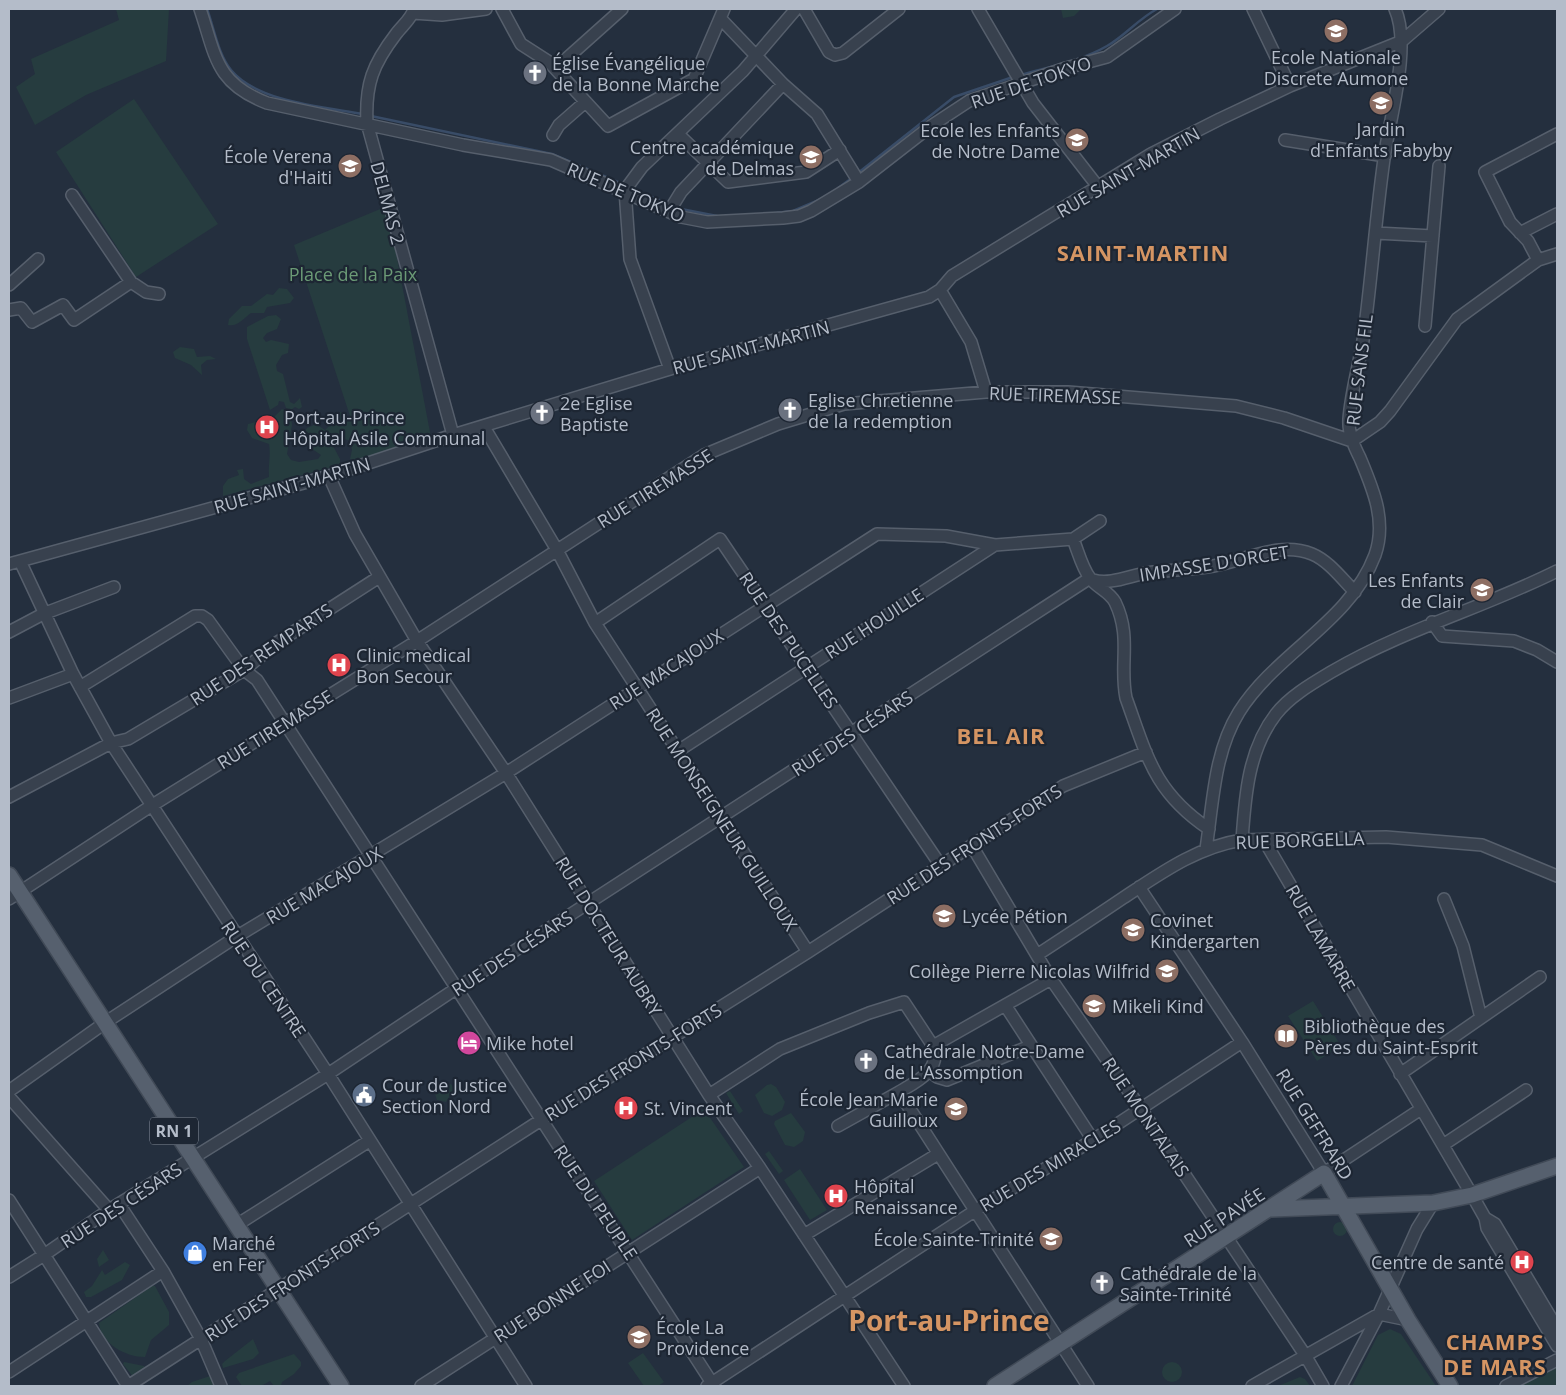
<svg xmlns="http://www.w3.org/2000/svg" width="1566" height="1395" font-family="'Open Sans',sans-serif">
  <style>
    .green { fill: #263c3f }
    .lines { fill: none; stroke-linecap: round; stroke-linejoin: round }
    .stream { stroke: #394c67; stroke-width: 2.5 }
    .minor-casing { stroke: #565f6c; stroke-width: 14 }
    .major-casing { stroke: #414a57; stroke-width: 18 }
    .minor { stroke: #38414e; stroke-width: 11 }
    .major { stroke: #56606e; stroke-width: 15 }
    .labels { text-anchor: middle; dominant-baseline: central; stroke-width: 4.5; stroke-linejoin: round; paint-order: stroke }
    .shield { fill: #1d2633; stroke: #878f9c; stroke-width: 1 }
    .shield-label { font-size: 16px; font-weight: bold; fill: #b4bcc9 }
    .poi-label { font-size: 18px; fill: #b4bcc9; stroke: #1d2633; text-anchor: start }
    .street-label { font-size: 18px; fill: #b4bcc9; stroke: #1d2633 }
    .park-label { font-size: 18px; fill: #6b9a76; stroke: #1d2633 }
    .district-label { font-size: 22px; font-weight: bold; letter-spacing: 1px; fill: #d59563; stroke: #1d2633 }
    .town-label { font-size: 28px; font-weight: bold; fill: #d59563; stroke: #1d2633 }
  </style>
  <rect width="100%" height="100%" fill="#242f3e"/>
  <path class="green" d="M116,9H169L166,61L86,95L35,125L16,87L35,74L31,59L119,20Z
    M1061,9H1081L1074,16L1063,18Z
    M134,99L218,224L136,277L56,152Z
    M385,207L396,253L433,448L365,463L363,458L355,461L350,459L352,450L350,441L342,438H334L332,444L340,459V465L223,496V486L228,479L239,475L237,470L243,469L244,479L251,484L269,477C268,465 271,455 269,444L252,438L247,430L248,424L273,418L282,409L290,412L292,425L287,454L291,460L299,462L318,459L321,455L305,444L302,436L307,428L316,424L325,430L332,423L334,416L341,412L346,417L350,416L294,245Z
    M279,288L287,289L294,298L290,303L267,307L264,313H251C244,318 238,327 228,325L229,319L242,306H251L267,294L273,295Z
    M276,315L281,319L277,329L267,333L263,338L266,342L271,340L289,344L288,353L282,355L276,365L277,371L283,374L290,402L294,404L300,398L302,407L299,409L295,407L291,410L286,408L284,402L279,401L278,405L270,410L247,339V327L268,316Z
    M180,347L194,349L197,357L210,356L216,359L207,360L201,365L202,375L191,365L175,358L173,352Z
    M1313,1001L1341,1046L1317,1061L1288,1016Z
    M451,1084L454,1088L446,1102L437,1100L435,1094L439,1086Z
    M771,1084L776,1087L785,1102L782,1110L772,1116L764,1113L755,1095L767,1085Z
    M730,1091L743,1111L739,1114L726,1093Z
    M704,1109L744,1167L632,1240L594,1181Z
    M791,1113L805,1132L803,1141L794,1147L785,1145L774,1124L775,1121Z
    M769,1151L783,1171L779,1174L765,1154Z
    M800,1169L827,1210L810,1220L784,1180Z
    M1333 1229a7 7 0 1 1 14 0a7 7 0 1 1-14 0Z
    M103,1250L109,1260L99,1267L97,1259Z
    M125,1262L130,1265L122,1280L91,1297H86L84,1292L92,1286L102,1270L105,1275Z
    M152,1286H155L169,1312V1325L151,1340L145,1357C126,1357 101,1344 99,1323Z
    M1390,1329L1401,1334L1436,1386H1352L1378,1335Z
    M253,1339L259,1353L253,1359L223,1368L222,1364L225,1361Z
    M643,1353L664,1382L658,1386H644L628,1363Z
    M294,1354L301,1362V1366L294,1374L282,1382L281,1386H274L270,1381L261,1386H242L236,1377L239,1373Z
    M124,1362L144,1366L147,1369L134,1378L123,1364Z
    M1162 1372a10 10 0 1 1 20 0a10 10 0 1 1-20 0Z
    M1557,1364V1386H1509Z
    M210,1376L214,1386H187L192,1382Z
    M1300,1377L1305,1379L1310,1386H1278Z"/>
  <g class="lines">
    <path class="stream" d="M207,9C214,28 218,54 231,70C257,102 324,107 363,114
      M1021,75C1049,67 1081,61 1107,46C1125,36 1138,19 1157,9
      M371,116L552,154L625,185
      M858,173L954,97L1013,77
      M630,188L671,205
      M838,188L852,178
      M676,208L717,216
      M777,213L793,211L819,200"/>
    <defs>
      <path id="minor" d="M200,9C216,56 215,83 267,103L463,145L551,160L681,217L707,222L783,218L799,216L811,211L859,182L931,126L969,101L1066,68L1107,57L1175,9
        M414,9C412,18 402,26 396,34C373,64 365,84 367,123L453,435
        M502,9L521,44L549,62L608,126L694,79L724,9
        M804,9L829,52L835,55L843,53L899,9
        M978,9L1033,103L1099,188
        M1253,9L1290,86
        M413,13L442,15L486,9
        M720,18L783,84L817,114L859,182
        M556,68L622,9
        M678,134L728,182L806,172L840,150
        M553,135L559,125L584,103
        M1285,140L1385,156
        M72,195L131,282L146,292L159,294
        M673,205L681,192L783,84
        M1376,233L1433,236
        M1520,233L1557,214
        M1538,260L1528,241L1510,222L1485,172L1557,134
        M9,285L38,259
        M940,290L971,342L986,392
        M9,310L21,308L32,322L63,305L74,320L131,282
        M1425,326L1439,166
        M670,369L630,259L625,190L642,167L743,71L796,9
        M484,427L557,550L595,623L808,952
        M329,476L355,534L417,641L506,773L709,1095L760,1168L904,1386
        M1073,539L1100,521
        M20,561L73,674L111,743L328,1074L526,1386
        M9,564L329,476L453,435L670,369L929,297L940,290L952,276L1151,154L1220,119L1290,86L1402,41L1439,9
        M1093,580C1110,585 1129,576 1146,573C1166,570 1187,570 1207,567C1241,563 1277,540 1312,554C1329,561 1342,579 1355,592
        M1432,622L1442,636L1514,641L1537,650L1557,662
        M595,623L720,539L941,866
        M9,632L43,614L114,587
        M80,687L195,616H202L208,620L244,670L257,680L714,1386
        M9,698L73,674
        M678,751L995,545
        M9,797L111,743L128,739L244,670L278,642L379,577
        M1242,840C1245,797 1248,750 1276,714C1290,696 1313,683 1333,671C1405,629 1483,608 1557,571
        M1264,840L1472,1195L1485,1218L1487,1228L1557,1346
        M972,846L1051,979L1141,1109L1305,1355L1323,1386
        M1206,849C1213,803 1214,752 1239,712C1276,653 1350,622 1375,555C1387,521 1373,489 1360,458C1354,446 1348,433 1349,419C1351,391 1360,362 1364,334C1372,274 1376,213 1385,152C1391,114 1411,44 1395,9
        M1139,887L1242,1042L1324,1173L1421,1109
        M9,899L151,806L417,641L704,455L778,424L844,404L986,392H1068L1236,406L1284,418L1352,441L1380,422L1390,411L1457,319L1538,260L1557,254
        M1444,899L1463,946L1481,1018
        M1037,955C1066,936 1095,917 1123,898C1161,873 1197,847 1242,840L1386,837L1482,845L1557,876
        M1051,979L933,1046C942,1070 916,1082 899,1092L1088,1386
        M1005,1005L1093,1140
        M930,1071L937,1077L947,1080L1030,1046
        M1400,1074L1540,977
        M9,1091L106,1022L236,937L506,773L877,534L946,536L995,545L1073,539C1078,551 1082,568 1090,578C1097,588 1109,591 1115,602C1132,637 1119,664 1126,698C1147,756 1154,792 1209,829
        M709,1095L780,1049L869,1013L904,1002L933,1046
        M9,1097L109,1210
        M838,1126L899,1092
        M1443,1145L1526,1090
        M9,1200L128,1386
        M119,1204L163,1271L201,1339L221,1386
        M1485,1218L1495,1224L1557,1328
        M235,1226L369,1141
        M804,1235L938,1154
        M9,1277L44,1255L109,1210L328,1074L457,988L1090,578
        M9,1372L163,1271
        M128,1386L541,1120L808,952L1063,786L1146,752
        M421,1386L760,1168
        M707,1386L976,1210L1093,1140L1242,1042
        M1252,1386L1379,1314L1408,1320
        M1341,1386L1379,1314L1417,1229L1433,1203
        M1506,1386L1557,1360"/>
      <path id="major" d="M9,875L341,1386
        M1272,1209L1433,1203L1472,1195L1557,1166
        M995,1386L1324,1173L1408,1320L1450,1386"/>
    </defs>
    <use href="#minor" class="minor-casing"/>
    <use href="#major" class="major-casing"/>
    <use href="#minor" class="minor"/>
    <use href="#major" class="major"/>
  </g>
  <defs>
    <symbol id="school-disc" viewBox="-11 -11 22 22"><circle r="9.5" fill="#8d6e63" stroke="#1d2633"/><path d="M0-5L7-2L0 1L-7-2ZM-4 1L0 2.5L4 1V4Q0 6-4 4Z" fill="#fff"/></symbol>
    <symbol id="church-disc" viewBox="-11 -11 22 22"><circle r="9.5" fill="#6b7280" stroke="#1d2633"/><path d="M-1.2-6h2.4v3.5h3.3v2.4h-3.3V6h-2.4V-.1h-3.3v-2.4h3.3Z" fill="#fff"/></symbol>
    <symbol id="hospital-disc" viewBox="-11 -11 22 22"><circle r="9.5" fill="#e0444e" stroke="#1d2633"/><path d="M-5-5h3v3.5h4V-5h3V5h-3V1.5h-4V5h-3Z" fill="#fff"/></symbol>
    <symbol id="library-disc" viewBox="-11 -11 22 22"><circle r="9.5" fill="#8d6e63" stroke="#1d2633"/><path d="M-6-4Q-3-5.5-.7-3.5V5Q-3 3-6 4ZM6-4Q3-5.5 .7-3.5V5Q3 3 6 4Z" fill="#fff"/></symbol>
    <symbol id="hotel-disc" viewBox="-11 -11 22 22"><circle r="9.5" fill="#d1479c" stroke="#1d2633"/><path d="M-6-4.5h1.5V1H6V5H4.5V3h-9V5H-6ZM-4 0a1.8 1.8 0 1 1 3.6 0ZM.5 0V-2.5h3Q6-2.5 6 0Z" fill="#fff"/></symbol>
    <symbol id="civic-disc" viewBox="-11 -11 22 22"><circle r="9.5" fill="#5c6f8a" stroke="#1d2633"/><path d="M-.6-6.5H3V-4.5H.6V-3L4-1V1h2V6H-6V1h2V-1L-.6-3ZM-1.2 2.5V6h2.4V2.5Z" fill="#fff"/></symbol>
    <symbol id="shop-disc" viewBox="-11 -11 22 22"><circle r="9.5" fill="#3f7fe0" stroke="#1d2633"/><path d="M-5-2.5h2.3a2.7 3.5 0 0 1 5.4 0H5L5.5 6h-11ZM-1.5-2.5h3a1.5 2.3 0 0 0-3 0Z" fill="#fff"/></symbol>
  </defs>
  <g fill-rule="evenodd">
    <use href="#school-disc" x="1322" y="17" width="28" height="28"/>
    <use href="#church-disc" x="521" y="59" width="28" height="28"/>
    <use href="#school-disc" x="1367" y="89" width="28" height="28"/>
    <use href="#school-disc" x="1063" y="126" width="28" height="28"/>
    <use href="#school-disc" x="797" y="143" width="28" height="28"/>
    <use href="#school-disc" x="336" y="152" width="28" height="28"/>
    <use href="#church-disc" x="776" y="396" width="28" height="28"/>
    <use href="#church-disc" x="528" y="399" width="28" height="28"/>
    <use href="#hospital-disc" x="253" y="413" width="28" height="28"/>
    <use href="#school-disc" x="1468" y="576" width="28" height="28"/>
    <use href="#hospital-disc" x="325" y="651" width="28" height="28"/>
    <use href="#school-disc" x="930" y="902" width="28" height="28"/>
    <use href="#school-disc" x="1119" y="916" width="28" height="28"/>
    <use href="#school-disc" x="1153" y="957" width="28" height="28"/>
    <use href="#school-disc" x="1080" y="992" width="28" height="28"/>
    <use href="#library-disc" x="1272" y="1022" width="28" height="28"/>
    <use href="#hotel-disc" x="455" y="1029" width="28" height="28"/>
    <use href="#church-disc" x="852" y="1047" width="28" height="28"/>
    <use href="#civic-disc" x="350" y="1081" width="28" height="28"/>
    <use href="#hospital-disc" x="612" y="1094" width="28" height="28"/>
    <use href="#school-disc" x="942" y="1095" width="28" height="28"/>
    <use href="#hospital-disc" x="822" y="1182" width="28" height="28"/>
    <use href="#school-disc" x="1037" y="1225" width="28" height="28"/>
    <use href="#shop-disc" x="181" y="1239" width="28" height="28"/>
    <use href="#hospital-disc" x="1508" y="1248" width="28" height="28"/>
    <use href="#church-disc" x="1088" y="1269" width="28" height="28"/>
    <use href="#school-disc" x="625" y="1323" width="28" height="28"/>
  </g>
  <g class="labels">
    <rect class="shield" x="150" y="1117.5" width="48" height="27" rx="4"/>
    <g class="shield-label">
      <text x="174" y="1131">RN 1</text>
    </g>
    <g class="poi-label">
      <text x="1336" y="57" text-anchor="middle">Ecole Nationale<tspan x="1336" dy="21">Discrete Aumone</tspan></text>
      <text x="552" y="63">Église Évangélique<tspan x="552" dy="21">de la Bonne Marche</tspan></text>
      <text x="1381" y="129" text-anchor="middle">Jardin<tspan x="1381" dy="21">d'Enfants Fabyby</tspan></text>
      <text x="1060" y="130" text-anchor="end">Ecole les Enfants<tspan x="1060" dy="21">de Notre Dame</tspan></text>
      <text x="794" y="147" text-anchor="end">Centre académique<tspan x="794" dy="21">de Delmas</tspan></text>
      <text x="332" y="156" text-anchor="end">École Verena<tspan x="332" dy="21">d'Haiti</tspan></text>
      <text x="808" y="400">Eglise Chretienne<tspan x="808" dy="21">de la redemption</tspan></text>
      <text x="560" y="403">2e Eglise<tspan x="560" dy="21">Baptiste</tspan></text>
      <text x="284" y="417">Port-au-Prince<tspan x="284" dy="21">Hôpital Asile Communal</tspan></text>
      <text x="1464" y="580" text-anchor="end">Les Enfants<tspan x="1464" dy="21">de Clair</tspan></text>
      <text x="356" y="655">Clinic medical<tspan x="356" dy="21">Bon Secour</tspan></text>
      <text x="962" y="916">Lycée Pétion</text>
      <text x="1150" y="920">Covinet<tspan x="1150" dy="21">Kindergarten</tspan></text>
      <text x="1150" y="971" text-anchor="end">Collège Pierre Nicolas Wilfrid</text>
      <text x="1112" y="1006">Mikeli Kind</text>
      <text x="1304" y="1026">Bibliothèque des<tspan x="1304" dy="21">Pères du Saint-Esprit</tspan></text>
      <text x="486" y="1043">Mike hotel</text>
      <text x="884" y="1051">Cathédrale Notre-Dame<tspan x="884" dy="21">de L'Assomption</tspan></text>
      <text x="382" y="1085">Cour de Justice<tspan x="382" dy="21">Section Nord</tspan></text>
      <text x="938" y="1099" text-anchor="end">École Jean-Marie<tspan x="938" dy="21">Guilloux</tspan></text>
      <text x="644" y="1108">St. Vincent</text>
      <text x="854" y="1186">Hôpital<tspan x="854" dy="21">Renaissance</tspan></text>
      <text x="1034" y="1239" text-anchor="end">École Sainte-Trinité</text>
      <text x="212" y="1243">Marché<tspan x="212" dy="21">en Fer</tspan></text>
      <text x="1504" y="1262" text-anchor="end">Centre de santé</text>
      <text x="1120" y="1273">Cathédrale de la<tspan x="1120" dy="21">Sainte-Trinité</tspan></text>
      <text x="656" y="1327">École La<tspan x="656" dy="21">Providence</tspan></text>
    </g>
    <g class="street-label">
      <text transform="translate(1031 82) rotate(-19)">RUE DE TOKYO</text>
      <text transform="translate(1128 172) rotate(-30)">RUE SAINT-MARTIN</text>
      <text transform="translate(626 192) rotate(23)">RUE DE TOKYO</text>
      <text transform="translate(388 203) rotate(75)">DELMAS 2</text>
      <text transform="translate(751 347) rotate(-15)">RUE SAINT-MARTIN</text>
      <text transform="translate(1359 370) rotate(-83)">RUE SANS FIL</text>
      <text transform="translate(1055 395) rotate(2)">RUE TIREMASSE</text>
      <text transform="translate(292 485) rotate(-16)">RUE SAINT-MARTIN</text>
      <text transform="translate(655 488) rotate(-32)">RUE TIREMASSE</text>
      <text transform="translate(1214 563) rotate(-9)">IMPASSE D'ORCET</text>
      <text transform="translate(874 623) rotate(-33)">RUE HOUILLE</text>
      <text transform="translate(789 640) rotate(56)">RUE DES PUCELLES</text>
      <text transform="translate(261 654) rotate(-34)">RUE DES REMPARTS</text>
      <text transform="translate(666 669) rotate(-33)">RUE MACAJOUX</text>
      <text transform="translate(275 729) rotate(-32)">RUE TIREMASSE</text>
      <text transform="translate(852 733) rotate(-33)">RUE DES CÉSARS</text>
      <text transform="translate(722 819) rotate(57)">RUE MONSEIGNEUR GUILLOUX</text>
      <text transform="translate(1300 840) rotate(-2)">RUE BORGELLA</text>
      <text transform="translate(974 844) rotate(-33)">RUE DES FRONTS-FORTS</text>
      <text transform="translate(324 885) rotate(-31)">RUE MACAJOUX</text>
      <text transform="translate(609 936) rotate(58)">RUE DOCTEUR AUBRY</text>
      <text transform="translate(1321 938) rotate(60)">RUE LAMARRE</text>
      <text transform="translate(512 953) rotate(-33)">RUE DES CÉSARS</text>
      <text transform="translate(264 979) rotate(56)">RUE DU CENTRE</text>
      <text transform="translate(633 1062) rotate(-32)">RUE DES FRONTS-FORTS</text>
      <text transform="translate(1146 1117) rotate(56)">RUE MONTALAIS</text>
      <text transform="translate(1315 1124) rotate(58)">RUE GEFFRARD</text>
      <text transform="translate(1050 1165) rotate(-31)">RUE DES MIRACLES</text>
      <text transform="translate(596 1202) rotate(56)">RUE DU PEUPLE</text>
      <text transform="translate(121 1205) rotate(-33)">RUE DES CÉSARS</text>
      <text transform="translate(1224 1217) rotate(-33)">RUE PAVÉE</text>
      <text transform="translate(292 1281) rotate(-33)">RUE DES FRONTS-FORTS</text>
      <text transform="translate(552 1301) rotate(-33)">RUE BONNE FOI</text>
    </g>
    <g class="park-label">
      <text x="353" y="274">Place de la Paix</text>
    </g>
    <g class="district-label">
      <text x="1143" y="252">SAINT-MARTIN</text>
      <text x="1001" y="735">BEL AIR</text>
      <text x="1495" y="1341">CHAMPS<tspan x="1495" dy="25">DE MARS</tspan></text>
    </g>
    <g class="town-label">
      <text x="949" y="1320">Port-au-Prince</text>
    </g>
  </g>
  <rect width="1566" height="1395" fill="none" stroke="#b4bcc9" stroke-width="20"/>
</svg>
